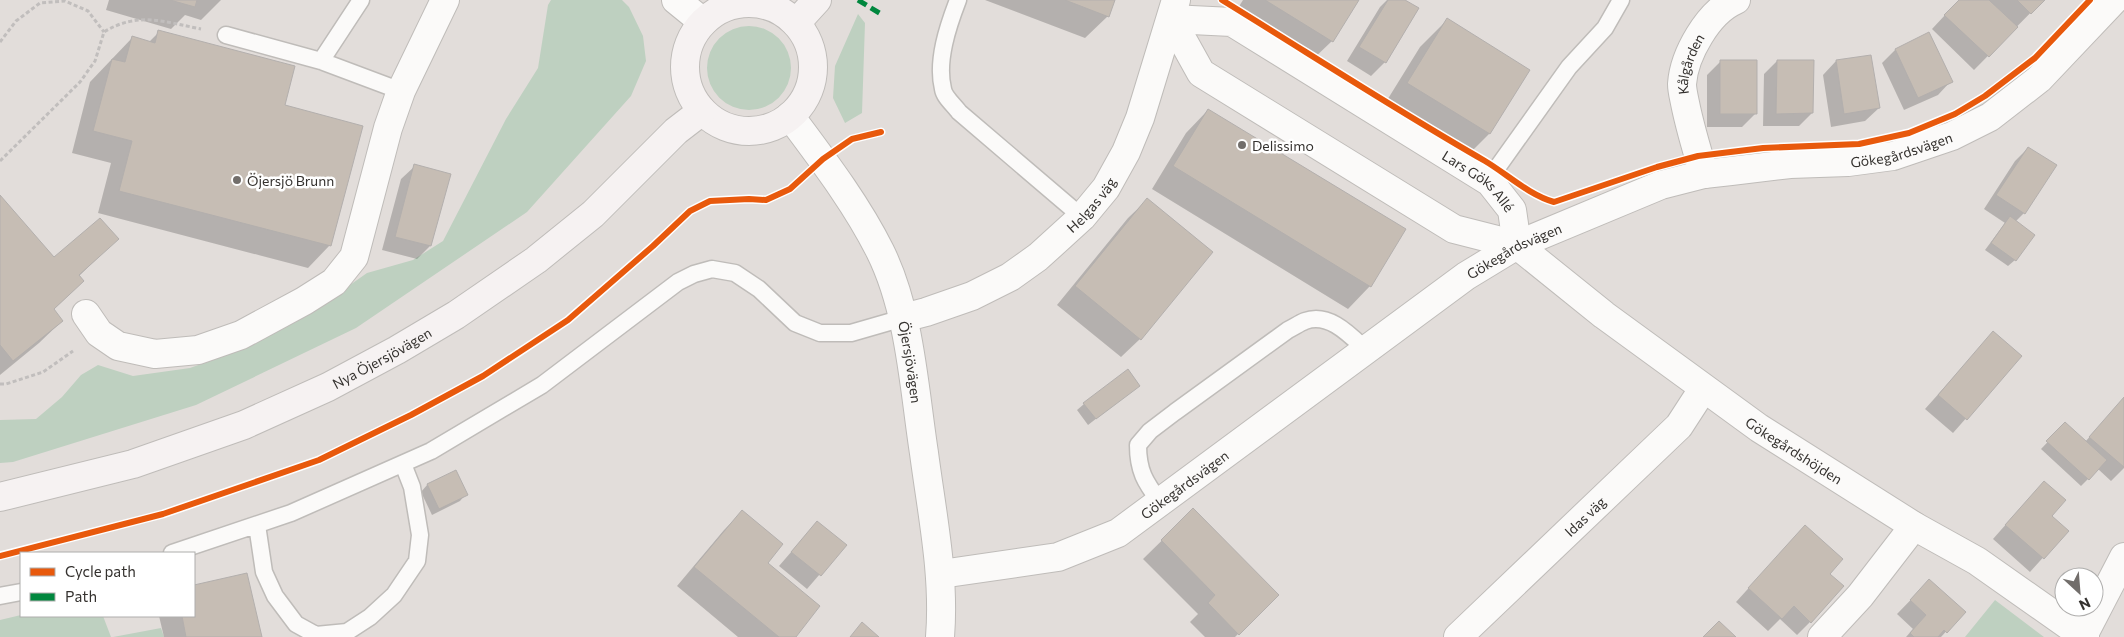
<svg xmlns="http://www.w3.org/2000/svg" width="2124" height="637" font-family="Commissioner,sans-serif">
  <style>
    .green { fill: #bed0c0 }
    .shadow { fill: #0003 }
    .building { fill: #c6bdb4; stroke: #b3afad }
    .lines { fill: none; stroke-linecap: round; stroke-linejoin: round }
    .lane-casing { stroke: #bfbcb9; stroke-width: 19 }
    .street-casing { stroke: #bfbcb9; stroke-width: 30 }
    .secondary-casing { stroke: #bfbcb9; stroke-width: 30 }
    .path { stroke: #c1bebd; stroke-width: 3; stroke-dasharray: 4 2.5; stroke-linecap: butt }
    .lane { stroke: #fbfaf9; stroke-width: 16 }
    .street { stroke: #fbfaf9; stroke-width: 28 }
    .secondary { stroke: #f6f2f2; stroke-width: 28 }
    .quiet { stroke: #00873e; stroke-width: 5; stroke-dasharray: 10 5; stroke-linecap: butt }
    .cycleway-casing { stroke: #fff; stroke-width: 9 }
    .cycleway { stroke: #e8590c; stroke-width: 6 }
    .poi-dot { fill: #726e6b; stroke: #fff; stroke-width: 2 }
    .labels { text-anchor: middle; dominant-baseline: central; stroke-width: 5; stroke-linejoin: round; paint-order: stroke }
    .street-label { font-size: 14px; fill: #35322f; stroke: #fff }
    .poi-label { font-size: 14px; fill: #35322f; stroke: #fff; text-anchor: start }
  </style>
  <rect width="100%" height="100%" fill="#e2ddda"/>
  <path class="green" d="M551,0H622L629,7L643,36L646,61L631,96L527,212L356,328L196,405L13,462L0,463V420L36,419L62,397L81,375L98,365L133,376L190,368L251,346L306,316L367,273L413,260L443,241L506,119L538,68L548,5Z
    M858,14L865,23L862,113L845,123L833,98L835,66Z
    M707 68a42 42 0 1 1 84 0a42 42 0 1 1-84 0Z
    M1995,600L2044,637H1965Z
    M21,615L103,616L111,637H0V620Z
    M161,628L164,637H113Z"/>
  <path class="shadow" d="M109,0H221L201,20L185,15L171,29L106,10Z
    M985,0H1114L1108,16L1085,38Z
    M1243,0H1357L1332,41L1309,63L1233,16Z
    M1387,0H1403L1417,9L1385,62L1371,76L1347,61L1380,7Z
    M1959,0H2043L1974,70L1932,29Z
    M1447,20L1528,70L1489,134L1463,160L1381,110L1420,47Z
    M159,32L284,106L330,245L308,268L98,213L111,163L72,153L90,82L132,38L149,42Z
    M1928,34L1951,81L1938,95L1904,110L1882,63L1895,50Z
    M1721,61L1756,113L1742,127H1707V75Z
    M1777,61L1812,113L1799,126H1763L1764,74Z
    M1836,61L1879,108L1865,121L1831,127L1823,75Z
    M1208,110L1370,286L1348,309L1152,189L1186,133Z
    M2028,148L2024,213L2015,222V260L2008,266L1985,250L2005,223L1984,209L2015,161Z
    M415,166L430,246L417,259L382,250L401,179Z
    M0,197L54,258L117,239L79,276L83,281L53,310L62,321L39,343L0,375Z
    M1147,200L1140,339L1121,357L1057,305L1128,218Z
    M1993,333L2021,356L1953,433L1925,409Z
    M1138,386L1088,425L1077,410L1084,404Z
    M2124,398V468L2111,481L2098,469L2081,486L2041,449L2065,424L2085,442Z
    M455,472L466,494L460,501L432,515L421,492L427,485Z
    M2031,496L2067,531L2030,572L1993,539Z
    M1193,510L1277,595L1235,637H1205L1190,622L1198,614L1143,559Z
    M742,512L766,563L794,637H738L677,586L724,530Z
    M817,522L845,545L807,589L779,566Z
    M1805,526L1829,574L1810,622L1797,635L1780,619L1768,631L1736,602Z
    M246,574L260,637H164L159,616H194V586Z
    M1929,581L1964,612L1941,637H1906L1913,629L1897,614Z"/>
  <path class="building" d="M170,0H197L195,7Z
    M1065,0H1115L1109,17Z
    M1265,0H1359L1333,42Z
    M1388,0H1405L1419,8L1386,63L1359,47Z
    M1959,0H1989L2018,27L1989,57L1944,15Z
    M2017,0H2045L2031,14Z
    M1447,18L1530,70L1490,134L1407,83Z
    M158,30L295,66L285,105L363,126L331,246L119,191L132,141L93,131L112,59L125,62L132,36L155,43Z
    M1929,32L1953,82L1918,98L1895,49Z
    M1871,55L1880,108L1844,114L1836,60Z
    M1720,60H1757V114H1720Z
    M1777,60H1814L1813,113L1776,114Z
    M1208,109L1406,229L1371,287L1173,166Z
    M2028,147L2057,165L2025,214L1996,195Z
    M414,164L451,174L431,246L395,237Z
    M0,195L54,257L100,218L119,239L79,275L84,281L54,309L63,321L13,361L0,345Z
    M1147,198L1213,252L1141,340L1075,286Z
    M2010,216L2035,235L2016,261L1991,243Z
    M1993,331L2022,356L1967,420L1938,395Z
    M1128,369L1140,386L1096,419L1083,403Z
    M2124,397V467L2089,437Z
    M2065,422L2107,460L2089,480L2046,441Z
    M456,470L468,495L439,509L427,484Z
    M2044,481L2066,500L2052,516L2069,531L2044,559L2005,525Z
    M1193,508L1279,595L1239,635L1208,603L1215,595L1161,540Z
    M742,510L783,544L768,563L820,606L796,637H779L694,567Z
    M817,521L847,545L821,576L791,552Z
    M1805,525L1843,559L1830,574L1844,586L1811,623L1794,606L1782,619L1748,588Z
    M247,573L262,637H186L182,616H194V585Z
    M1929,579L1966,612L1947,633L1944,630L1938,637H1914L1910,633L1926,615L1910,600Z
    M1719,621L1736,637H1703Z
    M862,622L879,637H850Z"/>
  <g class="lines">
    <defs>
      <path id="lane" d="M958,0C948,26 936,61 943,89C944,97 954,105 959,112L1082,217
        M226,35L321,61L401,91
        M321,61L361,0
        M1490,182L1497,168L1569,67L1605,28L1621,0
        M1160,502C1145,482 1138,471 1138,445L1150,431L1175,412L1288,330C1294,327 1300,323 1305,321C1329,312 1350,335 1366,350
        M257,525L264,572L275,596L296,624L316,635L347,632L370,617L394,595L417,561L420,535L412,487L403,464
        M172,553L291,513L431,451L542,385L678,282L694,274L712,269L735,273L759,289L795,323L820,333H851L903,318
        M0,596L21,592"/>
      <g id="street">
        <path d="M676,0L703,22"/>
        <path id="s1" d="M1171,19L1201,73L1454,229L1517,245L1604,315L1759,428L1914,526L1977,561L2085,637"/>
        <path id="s2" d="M1171,19L1232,22L1490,182L1512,210L1517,245"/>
        <path id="s3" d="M790,116C822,159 856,203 880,251C910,311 914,388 924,453C932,514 945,576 940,637"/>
        <path id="s4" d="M1704,174C1697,151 1690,128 1685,103C1684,98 1682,90 1682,84C1684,55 1708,12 1736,0"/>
        <path d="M86,314L99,333L118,346L155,354L198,350L241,335L304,301L334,282L354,257L388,128L401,91L445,0"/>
        <path id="s5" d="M903,318L926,312L972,296L1010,277L1038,257L1082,217L1106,188L1126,152L1140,118L1176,0"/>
        <path id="s6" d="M941,574L1058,557L1118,533L1466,276L1517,245L1661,185L1704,174L1731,171L1790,164L1848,162L1893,156L1952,136L1990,117L2039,79L2114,0"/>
        <path d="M2083,636L2124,557"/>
        <path id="s7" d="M1458,637L1679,426L1703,389"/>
        <path d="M1822,637L1860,596L1914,526"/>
      </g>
      <g id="secondary">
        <circle cx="749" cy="67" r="64"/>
        <path d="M796,23L817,0"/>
        <path id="s8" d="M0,497L133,464L244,425L328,387L397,350L456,315L536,260L593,214L676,131L702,111"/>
      </g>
    </defs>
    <use href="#lane" class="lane-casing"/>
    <use href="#street" class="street-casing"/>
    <use href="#secondary" class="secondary-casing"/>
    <path class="path" d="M0,42L16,21L40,3L65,1L88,11L104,32
      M0,161L80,82L95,61L104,32C138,11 165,22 201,29
      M0,384H6L43,372L73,351"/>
    <use href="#lane" class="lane"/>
    <use href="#street" class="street"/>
    <use href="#secondary" class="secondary"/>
    <path class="quiet" d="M858,0L881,14"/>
    <defs>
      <path id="cycleway" d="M1222,0C1310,54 1396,110 1485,161C1507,174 1529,195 1554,202L1657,167L1698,156L1763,148L1859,144L1909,133L1955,114L1985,96L2035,58L2090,0
        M0,556L163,514L319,460L411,415L483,376L568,320L653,246L690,211L710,201L749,199L766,200L790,189L823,159L852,139L881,132"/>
    </defs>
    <use href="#cycleway" class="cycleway-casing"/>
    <use href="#cycleway" class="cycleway"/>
  </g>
  <g class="poi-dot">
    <circle cx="1242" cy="145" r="5"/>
    <circle cx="237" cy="180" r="5"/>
  </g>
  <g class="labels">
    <g class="street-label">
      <text stroke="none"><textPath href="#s4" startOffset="114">Kålgården</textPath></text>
      <text stroke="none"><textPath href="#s6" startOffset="1075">Gökegårdsvägen</textPath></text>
      <text stroke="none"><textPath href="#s2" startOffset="355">Lars Göks Allé</textPath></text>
      <text stroke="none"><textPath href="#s5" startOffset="224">Helgas väg</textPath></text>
      <text stroke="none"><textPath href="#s6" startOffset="670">Gökegårdsvägen</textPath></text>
      <text stroke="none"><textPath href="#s8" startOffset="408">Nya Öjersjövägen</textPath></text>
      <text stroke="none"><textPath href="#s3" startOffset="278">Öjersjövägen</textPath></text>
      <text stroke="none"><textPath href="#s1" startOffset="769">Gökegårdshöjden</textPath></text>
      <text stroke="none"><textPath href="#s6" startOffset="265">Gökegårdsvägen</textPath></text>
      <text stroke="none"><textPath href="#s7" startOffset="175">Idas väg</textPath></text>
    </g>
    <g class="poi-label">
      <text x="1252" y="145">Delissimo</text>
      <text x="247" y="180">Öjersjö Brunn</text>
    </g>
  </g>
  <rect x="20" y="552" width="175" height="65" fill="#ffffff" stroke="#aeadac"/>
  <rect x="30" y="568" width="25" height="8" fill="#e8590c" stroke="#aeadac"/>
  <text x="65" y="577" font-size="15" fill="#35322f">Cycle path</text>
  <rect x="30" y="593" width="25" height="8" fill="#00873e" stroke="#aeadac"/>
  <text x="65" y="602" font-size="15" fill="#35322f">Path</text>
  <g transform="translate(2079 592) rotate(154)"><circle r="24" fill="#ffffff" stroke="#aeadac"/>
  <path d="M0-4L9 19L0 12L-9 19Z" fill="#726e6b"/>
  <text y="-8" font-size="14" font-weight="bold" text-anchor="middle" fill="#35322f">N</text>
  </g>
</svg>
